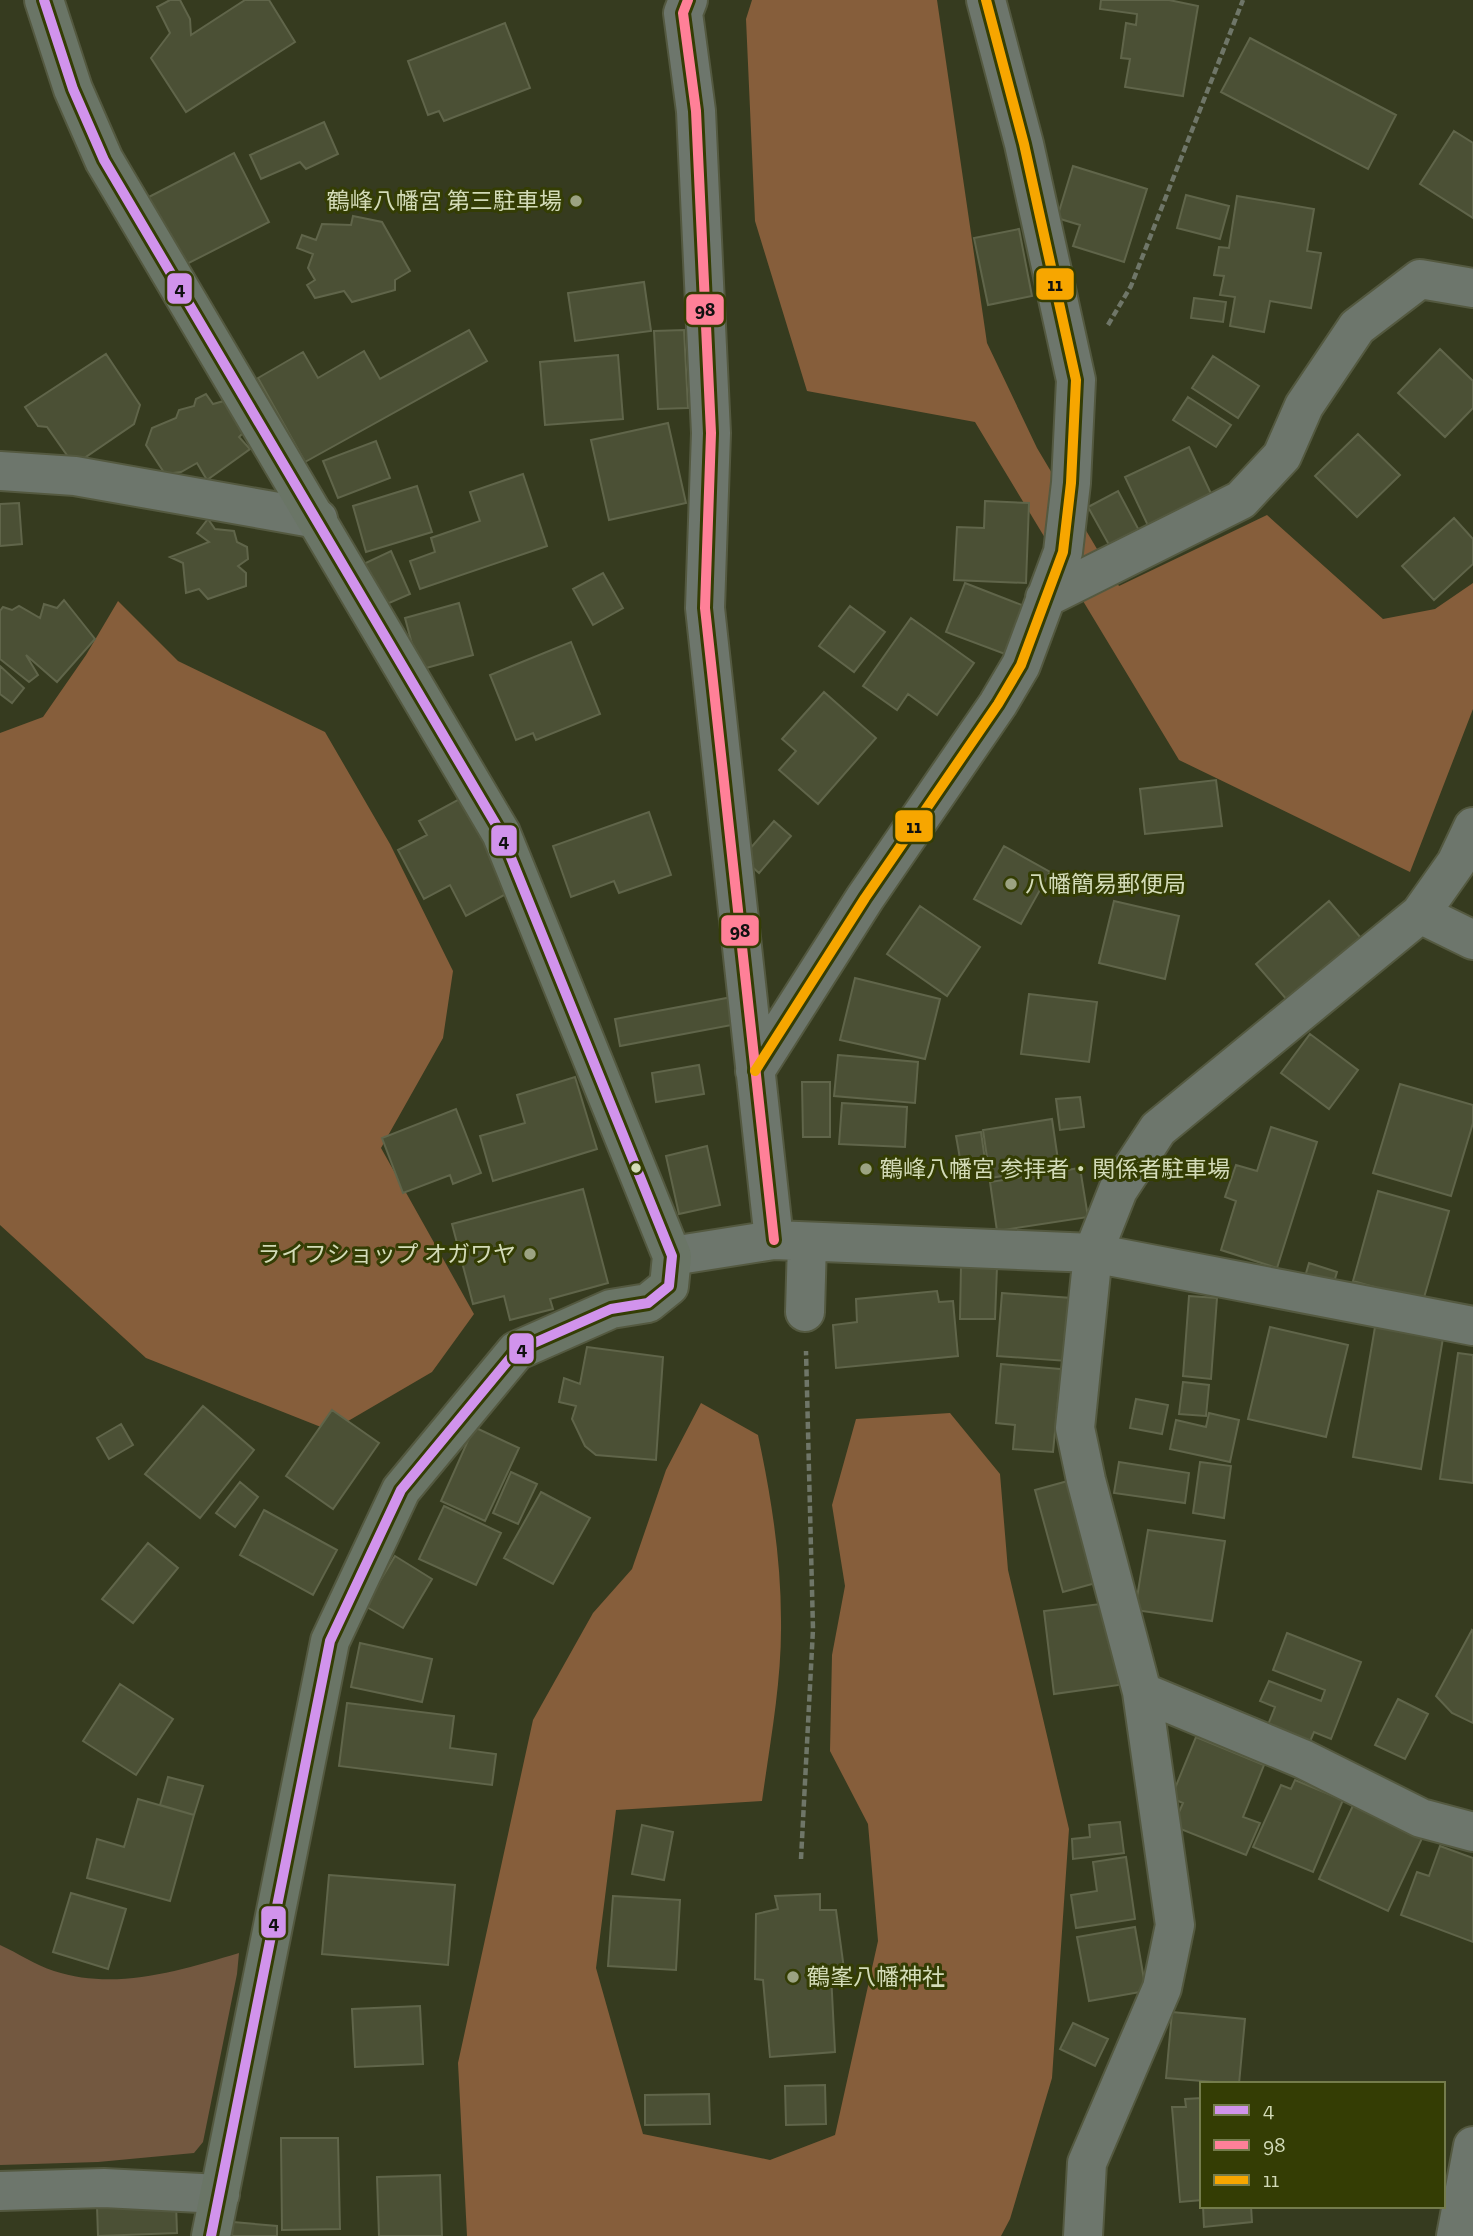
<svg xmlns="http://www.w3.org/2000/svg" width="1473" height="2236" font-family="'Zilla Slab','Noto Sans JP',serif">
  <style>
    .green { fill: #735840 }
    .forest { fill: #865e3b }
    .building { fill: #4b5035; stroke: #60654a; stroke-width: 2 }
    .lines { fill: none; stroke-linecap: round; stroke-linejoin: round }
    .minor-casing { stroke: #545940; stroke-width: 42 }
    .major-casing { stroke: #545940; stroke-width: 42 }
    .path { stroke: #6f7668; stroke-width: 4.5; stroke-dasharray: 7 3.5; stroke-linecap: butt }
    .minor { stroke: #6d766c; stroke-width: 38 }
    .major { stroke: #6a7566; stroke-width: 38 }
    .bus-1-casing { stroke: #343d04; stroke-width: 16 }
    .bus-2-casing { stroke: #343d04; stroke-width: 16 }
    .bus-3-casing { stroke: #343d04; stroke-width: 16 }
    .bus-1 { stroke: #d193ec; stroke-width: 10 }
    .bus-2 { stroke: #ff8098; stroke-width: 10 }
    .bus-3 { stroke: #f7a600; stroke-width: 10 }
    .poi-dot { fill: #9ca382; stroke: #343d04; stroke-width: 2.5 }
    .bus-dot { fill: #d3dbb8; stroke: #343d04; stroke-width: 2.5 }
    .labels { text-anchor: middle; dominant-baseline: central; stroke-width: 6; stroke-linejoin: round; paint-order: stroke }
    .poi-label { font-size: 23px; fill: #d3dbb8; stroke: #343d04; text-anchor: start }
    .line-badge { stroke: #343d04; stroke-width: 2.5 }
    .pale-badge-label { font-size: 19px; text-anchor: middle; font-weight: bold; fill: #111 }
  </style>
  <rect width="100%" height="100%" fill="#363b1f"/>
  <path class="green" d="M0,1945C18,1953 35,1965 54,1971C116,1991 178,1971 239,1953L237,1974L203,2142L194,2153L98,2162L0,2165Z"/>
  <path class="forest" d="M752,0H937L987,343L1037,448L1119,586L1267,515L1383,619L1435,609L1473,583V709L1410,872L1179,760L975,422L807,391L755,221L746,19Z
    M118,601L178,661L325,732L390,844L453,971L443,1038L381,1148L474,1314L432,1372L331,1431L146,1358L0,1225V733L43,717L86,655Z
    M701,1403L758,1435C771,1496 781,1558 781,1620C782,1681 770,1742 762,1801L616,1810L596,1968L643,2134L770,2160L835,2135L878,1941L868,1824L830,1751L832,1655L845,1586L832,1505L856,1419L950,1413L1000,1474L1008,1570L1069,1829L1052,2078L1010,2219L1001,2236H467L458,2063L533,1720L593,1613L632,1569L666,1470Z"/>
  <path class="building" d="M170,0H180L190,19L191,35L245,0H269L295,42L186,112L151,58L170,33L157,7Z
    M1101,0H1169L1198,6L1183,96L1125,87L1130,59L1121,58L1126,23L1136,25L1137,14L1100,9Z
    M505,23L530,88L444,121L439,111L428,115L408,61Z
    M1250,38L1396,115L1368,169L1221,92Z
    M324,122L338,154L306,169L300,162L261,179L250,155Z
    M1454,131L1473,143V218L1420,184Z
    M234,153L269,222L179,268L143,200Z
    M1073,166L1147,189L1124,262L1073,246L1080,225L1057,218Z
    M1186,195L1229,206L1220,239L1177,228Z
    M1237,196L1314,209L1307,251L1321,253L1311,308L1270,301L1264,332L1230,326L1235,297L1220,295L1224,276L1214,275L1219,247L1229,248Z
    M353,216L382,222L410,271L395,280V290L352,302L344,291L315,298L307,285L315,280L308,268L313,254L297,248L302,235L316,240L322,224L351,225Z
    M1019,229L1032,296L988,305L974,238Z
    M644,282L651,331L575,341L568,293Z
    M1194,298L1226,302L1223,322L1191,318Z
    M469,330L487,361L305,462L258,378L303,352L318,378L364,351L380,379Z
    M684,330L688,408L658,409L654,331Z
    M1440,349L1473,381V408L1445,437L1398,393Z
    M106,354L140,405L134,424L74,465L47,427L38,426L25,407Z
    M618,355L623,419L545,425L540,362Z
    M1213,356L1259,386L1238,418L1192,388Z
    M206,394L213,404L224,401L248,428L239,437L250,449L207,480L197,463L181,472L165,474L146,445L152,428L176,418L179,410L194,406L196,399Z
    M1188,397L1231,425L1216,447L1173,420Z
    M668,423L686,503L609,520L591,440Z
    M1358,434L1400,475L1357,517L1315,476Z
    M376,441L390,478L338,498L323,461Z
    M1189,447L1215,502L1151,532L1125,477Z
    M523,474L547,546L420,589L410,561L435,552L431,538L480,521L470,492Z
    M417,486L432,532L366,552L353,506Z
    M1118,491L1142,536L1113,552L1088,507Z
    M985,501L1029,503L1026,583L954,580L957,527L984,528Z
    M19,503L22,544L0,546V504Z
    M1454,518L1473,539V564L1434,600L1402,566Z
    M208,519L215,529L234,531L237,542L247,547L248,559L238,566L246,573V586L208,599L199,589L186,593L183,563L170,557L209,542L197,533Z
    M391,551L410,594L373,610L355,568Z
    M603,573L623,608L593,625L573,589Z
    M965,583L1032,609L1013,657L946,632Z
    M64,600L95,639L57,682L26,655L38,675L29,682L0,659V611L3,607L12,610L19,606L40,618L44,604L57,608Z
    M459,603L473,655L419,670L405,618Z
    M850,606L885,632L854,672L819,646Z
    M911,618L974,663L937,715L908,694L897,710L863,686Z
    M571,642L600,714L536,740L533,733L516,740L490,675Z
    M0,666L24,688L12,703L0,694Z
    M824,692L876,738L818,804L779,770L796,751L782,739Z
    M1216,780L1222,826L1145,834L1140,789Z
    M465,796L515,889L466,916L450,885L424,899L398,850L427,835L419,821Z
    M649,812L671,875L619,893L614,881L571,897L553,846Z
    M774,821L791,836L759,873L742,858Z
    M1004,846L1050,872L1021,924L974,899Z
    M1114,901L1179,916L1165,979L1099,963Z
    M1329,901L1367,945L1294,1008L1256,964Z
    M920,906L980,947L947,996L887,954Z
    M855,978L940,999L925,1059L840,1040Z
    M1029,994L1097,1002L1089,1062L1021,1054Z
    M732,997L737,1024L620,1046L615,1019Z
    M1310,1034L1358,1070L1329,1109L1281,1073Z
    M838,1055L918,1062L915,1103L834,1096Z
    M699,1065L704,1094L656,1102L652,1073Z
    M575,1077L597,1149L493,1181L480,1136L525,1123L517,1095Z
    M802,1082H830V1137H803Z
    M1400,1084L1473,1105V1123L1451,1196L1373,1173Z
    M1080,1097L1084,1127L1060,1130L1056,1099Z
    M842,1103L907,1107L905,1147L839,1144Z
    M456,1109L481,1173L453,1184L450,1175L403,1193L382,1138Z
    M1052,1119L1059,1167L990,1178L983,1130Z
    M1271,1127L1317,1142L1277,1268L1221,1250L1236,1201L1225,1197L1236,1165L1257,1171Z
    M981,1132L985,1160L961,1164L956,1136Z
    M707,1146L720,1205L679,1214L666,1156Z
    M1080,1168L1088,1217L997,1231L990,1182Z
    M583,1189L608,1283L550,1299L553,1309L510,1320L504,1296L473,1304L452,1224Z
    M1378,1191L1449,1211L1423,1301L1353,1281Z
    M1309,1263L1337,1272L1332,1289L1304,1280Z
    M961,1266L997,1267L995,1319H960Z
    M937,1291L939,1302L953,1301L958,1356L836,1368L833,1325L857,1322L856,1299Z
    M1002,1293L1072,1298L1067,1361L997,1356Z
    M1189,1296L1217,1298L1211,1379L1183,1376Z
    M1270,1327L1348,1345L1326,1437L1248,1419Z
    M1375,1327L1443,1338L1421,1469L1353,1457Z
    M587,1347L663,1357L656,1460L596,1455L585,1446L572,1419L576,1406L559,1402L564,1378L580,1384Z
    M1458,1353L1473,1355V1483L1440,1479Z
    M1001,1364L1072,1370L1071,1392L1059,1391L1053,1452L1013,1449L1015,1425L996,1423Z
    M1183,1382L1209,1385L1206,1416L1179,1414Z
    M1136,1399L1168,1405L1162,1434L1130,1428Z
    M203,1406L254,1450L200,1518L145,1474Z
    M332,1410L379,1443L333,1509L286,1476Z
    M1209,1413L1239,1420L1230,1462L1170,1449L1176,1420L1206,1427Z
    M121,1424L133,1445L109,1459L97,1438Z
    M474,1427L519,1448L485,1521L441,1501Z
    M1119,1462L1189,1473L1185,1503L1114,1493Z
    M1200,1462L1231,1466L1224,1518L1193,1513Z
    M511,1472L537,1484L518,1524L493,1513Z
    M1075,1479L1103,1581L1063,1592L1035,1490Z
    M240,1482L258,1497L235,1527L216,1513Z
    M541,1492L590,1518L553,1584L504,1558Z
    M444,1506L501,1533L476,1585L419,1559Z
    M264,1510L337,1550L313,1595L240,1555Z
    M1148,1530L1225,1541L1212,1621L1135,1610Z
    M148,1543L178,1568L133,1623L102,1599Z
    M395,1556L432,1579L403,1628L365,1606Z
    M1108,1603L1119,1685L1054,1694L1044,1611Z
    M1472,1630L1473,1631V1723L1452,1713L1436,1696Z
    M1287,1633L1361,1662L1331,1739L1314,1732L1306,1751L1264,1735L1275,1707L1260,1701L1269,1681L1321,1701L1325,1690L1273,1670Z
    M360,1643L432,1659L422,1702L351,1687Z
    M120,1684L173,1719L136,1775L83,1741Z
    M1398,1699L1428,1714L1405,1759L1375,1745Z
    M347,1703L454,1716L450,1748L496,1754L492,1785L339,1766Z
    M1196,1737L1264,1765L1243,1817L1260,1823L1246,1855L1173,1826L1183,1803L1171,1798Z
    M168,1777L203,1786L194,1815L160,1805Z
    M1295,1780L1343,1800L1313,1872L1253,1847L1281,1785L1291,1789Z
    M138,1799L194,1815L170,1901L87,1878L97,1839L124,1847Z
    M1356,1799L1425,1832L1388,1911L1319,1879Z
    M1120,1822L1124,1853L1073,1859L1072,1839L1090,1837L1089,1825Z
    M642,1825L673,1832L664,1880L632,1874Z
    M1440,1846L1473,1858V1942L1401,1915L1417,1872L1429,1876Z
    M1126,1857L1135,1919L1076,1928L1071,1895L1097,1891L1093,1862Z
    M329,1875L455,1885L448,1965L322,1954Z
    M71,1893L126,1909L108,1969L53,1952Z
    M820,1894V1910H836L844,1969L831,1974L835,2052L770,2057L763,1980L755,1979L756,1914L778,1909L775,1896Z
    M613,1896L680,1900L676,1970L608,1966Z
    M1135,1927L1146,1991L1089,2001L1077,1937Z
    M420,2006L423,2064L355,2067L352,2009Z
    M1172,2012L1245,2019L1239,2084L1166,2078Z
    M1073,2023L1108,2039L1095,2066L1060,2049Z
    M825,2085L826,2124L786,2125L785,2086Z
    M709,2094L710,2124L645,2125V2095Z
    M1202,2098V2200L1180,2202L1172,2107H1186L1185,2099Z
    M281,2138H338L340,2229L282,2230Z
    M440,2175L442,2236H379L377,2177Z
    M176,2202L177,2233L98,2236L97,2206Z
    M1203,2206H1251L1252,2222L1204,2227Z
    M233,2222L277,2226V2236H232Z"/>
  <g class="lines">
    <defs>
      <path id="minor" d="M688,0L683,13L696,111L711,433L705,608L774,1240
        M0,471L75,476L318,519
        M1045,598L1241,500L1282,456L1304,406L1357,327L1420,279L1473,288
        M1420,914L1473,940
        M755,1071L865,898L998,704L1021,665L1063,552L1071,483L1076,380L1024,144L986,0
        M672,1256L774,1240L1093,1253L1473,1326
        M805,1312L807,1243
        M1142,1692L1303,1759L1421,1818L1473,1832
        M0,2191L104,2188L220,2194
        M1083,2236L1087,2163L1162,1988L1175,1925L1142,1692L1086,1480L1075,1428L1093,1253L1118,1190L1158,1129L1420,914L1456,863L1473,827
        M1456,2236L1473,2146"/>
      <path id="major" d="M44,0L73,89L104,160L501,833L672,1256L669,1286L648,1303L611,1309L516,1351L401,1490L330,1641L211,2236"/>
    </defs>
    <use href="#minor" class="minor-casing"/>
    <use href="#major" class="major-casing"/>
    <path class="path" d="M1108,325L1131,286L1243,0
      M801,1859L813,1629L806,1351"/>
    <use href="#minor" class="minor"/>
    <use href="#major" class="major"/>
    <defs>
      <path id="bus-1" d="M44,0L73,89L104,160L501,833L672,1256L669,1286L648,1303L611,1309L516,1351L401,1490L330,1641L211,2236"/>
      <path id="bus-2" d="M688,0L683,13L696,111L711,433L705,608L774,1240"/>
      <path id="bus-3" d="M755,1071L865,898L998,704L1021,665L1063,552L1071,483L1076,380L1024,144L986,0"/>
    </defs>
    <use href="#bus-1" class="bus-1-casing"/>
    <use href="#bus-2" class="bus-2-casing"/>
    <use href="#bus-3" class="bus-3-casing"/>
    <use href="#bus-1" class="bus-1"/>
    <use href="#bus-2" class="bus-2"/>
    <use href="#bus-3" class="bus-3"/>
  </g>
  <g class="poi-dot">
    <circle cx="576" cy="201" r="7"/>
    <circle cx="1011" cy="884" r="7"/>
    <circle cx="866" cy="1169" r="7"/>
    <circle cx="530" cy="1254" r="7"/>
    <circle cx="793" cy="1977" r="7"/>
  </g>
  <circle class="bus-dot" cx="636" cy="1168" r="6"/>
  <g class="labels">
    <g class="poi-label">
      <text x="562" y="201" text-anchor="end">鶴峰八幡宮 第三駐車場</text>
      <text x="1025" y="884">八幡簡易郵便局</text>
      <text x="880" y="1169">鶴峰八幡宮 参拝者・関係者駐車場</text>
      <text x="516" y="1254" text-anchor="end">ライフショップ オガワヤ</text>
      <text x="807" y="1977">鶴峯八幡神社</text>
    </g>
  </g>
  <g class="line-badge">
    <rect x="1035" y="267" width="40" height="34" rx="7" fill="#f7a600"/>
    <rect x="166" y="272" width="27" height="33" rx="7" fill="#d193ec"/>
    <rect x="685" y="293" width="40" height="33" rx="7" fill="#ff8098"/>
    <rect x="894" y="809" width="40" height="34" rx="7" fill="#f7a600"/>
    <rect x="490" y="824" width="28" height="33" rx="7" fill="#d193ec"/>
    <rect x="720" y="914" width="40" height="33" rx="7" fill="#ff8098"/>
    <rect x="508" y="1332" width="27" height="33" rx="7" fill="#d193ec"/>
    <rect x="260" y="1905" width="27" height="34" rx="7" fill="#d193ec"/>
  </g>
  <g class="pale-badge-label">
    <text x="1055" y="291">11</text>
    <text x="180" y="295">4</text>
    <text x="705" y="316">98</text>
    <text x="914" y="833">11</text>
    <text x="504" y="847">4</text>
    <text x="740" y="937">98</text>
    <text x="522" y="1355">4</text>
    <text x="274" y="1929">4</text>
  </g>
  <rect x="1200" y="2082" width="245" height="126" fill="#343d04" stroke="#747c4c" stroke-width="2"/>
  <rect x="1214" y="2105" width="35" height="10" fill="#d193ec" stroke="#747c4c" stroke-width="2"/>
  <text x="1263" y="2117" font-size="21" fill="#d3dbb8">4</text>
  <rect x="1214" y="2140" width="35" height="10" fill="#ff8098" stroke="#747c4c" stroke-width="2"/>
  <text x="1263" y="2152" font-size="21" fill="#d3dbb8">98</text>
  <rect x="1214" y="2175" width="35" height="10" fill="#f7a600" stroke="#747c4c" stroke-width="2"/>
  <text x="1263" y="2187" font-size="21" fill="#d3dbb8">11</text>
</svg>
